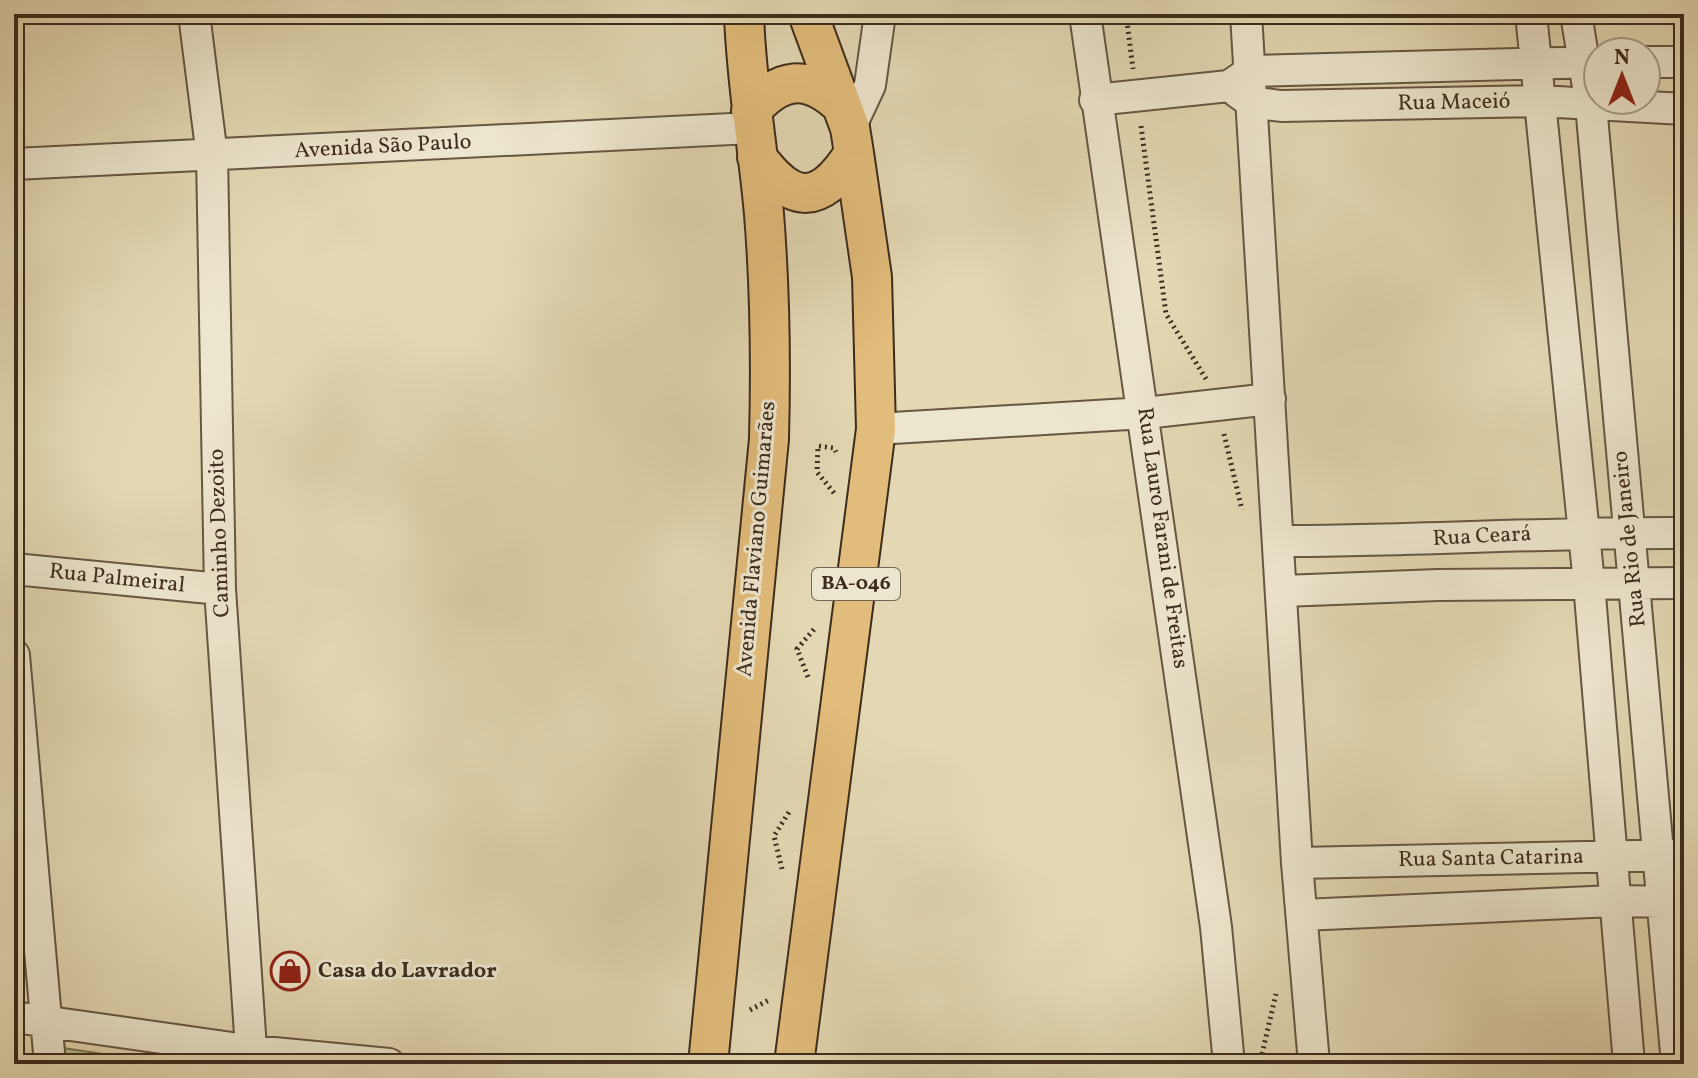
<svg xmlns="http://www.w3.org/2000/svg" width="1698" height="1078" font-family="Vollkorn,serif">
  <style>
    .green { fill: #b5be8b; stroke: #797554; stroke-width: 2 }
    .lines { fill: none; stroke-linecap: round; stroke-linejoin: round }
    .minor-casing { stroke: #665743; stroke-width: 34 }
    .major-casing { stroke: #3d2c1e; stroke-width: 42 }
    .path { stroke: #3d2c1e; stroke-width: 5; stroke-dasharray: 2 4; stroke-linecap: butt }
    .minor { stroke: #ede6ce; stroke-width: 30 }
    .major { stroke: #e2bc7a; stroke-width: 38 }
    .labels { text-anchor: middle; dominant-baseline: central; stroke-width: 6; stroke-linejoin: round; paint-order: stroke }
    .shield { fill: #ede6ce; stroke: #726453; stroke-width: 2 }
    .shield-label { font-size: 20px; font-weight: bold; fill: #3d2c1e }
    .street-label { font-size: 22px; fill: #3d2c1e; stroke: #ede6ce }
    .poi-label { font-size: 22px; font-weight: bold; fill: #3d2c1e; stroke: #ede6ce; text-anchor: start }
  </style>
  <rect width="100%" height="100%" fill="#e3d8b3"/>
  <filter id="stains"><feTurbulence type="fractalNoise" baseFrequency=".0025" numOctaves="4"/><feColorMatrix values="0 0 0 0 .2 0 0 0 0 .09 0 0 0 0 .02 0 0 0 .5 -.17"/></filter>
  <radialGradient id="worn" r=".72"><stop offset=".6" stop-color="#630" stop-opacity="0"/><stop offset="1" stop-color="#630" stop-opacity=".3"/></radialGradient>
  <path class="green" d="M63,1048L170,1064H64Z"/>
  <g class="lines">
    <defs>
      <path id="minor" d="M194,14L212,156L220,589L252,1064
        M1085,14L1216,927L1229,1064
        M1246,14L1297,863L1314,1064
        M1531,14L1589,583L1629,1064
        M1576,14L1591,105L1677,1064
        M1646,62H1684
        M1237,92L1251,102L1281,106L1539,101L1684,109
        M1095,100L1229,86L1251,71L1598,62
        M850,128L870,85L880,14
        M14,164L752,128
        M876,429L1145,413L1270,399
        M1280,541C1415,541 1549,532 1684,533
        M14,569L220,589
        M1283,591L1438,585L1684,583
        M14,655L50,1064
        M1297,863L1684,855
        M1302,915L1614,901L1683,902
        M14,1017L253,1051L389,1064"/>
      <path id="major" d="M751,111C780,77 807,74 840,104
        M757,157C793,206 821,205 854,153
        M708,1064L769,439C771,363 770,289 764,214C758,147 746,81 744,14
        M794,1064L876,429L872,277L854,153L850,128L808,14"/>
    </defs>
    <use href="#minor" class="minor-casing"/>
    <use href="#major" class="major-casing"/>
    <path class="path" d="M1126,14L1133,69
      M1141,126L1166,314L1206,379
      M1224,434L1242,510
      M834,493L817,472L818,446L834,448L836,452
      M808,677L797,649L815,628
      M782,869L774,836L791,809
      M750,1010L769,1000
      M1262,1054L1276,994"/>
    <use href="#minor" class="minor"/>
    <use href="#major" class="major"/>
  </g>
  <defs>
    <symbol id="shop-ring" viewBox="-11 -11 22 22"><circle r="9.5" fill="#ede6ce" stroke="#8f2418" stroke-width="1.5"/><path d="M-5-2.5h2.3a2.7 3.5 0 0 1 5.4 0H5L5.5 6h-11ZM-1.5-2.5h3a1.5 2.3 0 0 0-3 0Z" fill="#8f2418"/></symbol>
  </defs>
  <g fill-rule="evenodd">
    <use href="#shop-ring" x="268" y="949" width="44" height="44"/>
  </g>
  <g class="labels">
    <rect class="shield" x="812" y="568" width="88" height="32" rx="6"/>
    <g class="shield-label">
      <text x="856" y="584">BA-046</text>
    </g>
    <g class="street-label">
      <text transform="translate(1454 103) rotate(-1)">Rua Maceió</text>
      <text transform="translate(383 147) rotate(-3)">Avenida São Paulo</text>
      <text transform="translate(220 533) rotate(-92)">Caminho Dezoito</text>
      <text transform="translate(1482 537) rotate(-3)">Rua Ceará</text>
      <text transform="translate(1162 538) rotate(82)">Rua Lauro Farani de Freitas</text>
      <text transform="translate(757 539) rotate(-85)">Avenida Flaviano Guimarães</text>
      <text transform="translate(1630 539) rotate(-96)">Rua Rio de Janeiro</text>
      <text transform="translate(117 579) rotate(6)">Rua Palmeiral</text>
      <text transform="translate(1491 859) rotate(-1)">Rua Santa Catarina</text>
    </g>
    <g class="poi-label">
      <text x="318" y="971">Casa do Lavrador</text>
    </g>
  </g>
  <rect width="1698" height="1078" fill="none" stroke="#e3d8b3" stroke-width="48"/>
  <rect x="16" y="16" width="1666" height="1046" fill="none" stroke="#3d2c1e" stroke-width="4"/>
  <rect x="24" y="24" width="1650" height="1030" fill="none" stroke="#3d2c1e" stroke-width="2"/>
  <g transform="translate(1622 76)"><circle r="38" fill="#ede6ce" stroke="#a79c88" stroke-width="2"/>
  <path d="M0-6L14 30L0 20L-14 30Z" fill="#8f2418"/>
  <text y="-12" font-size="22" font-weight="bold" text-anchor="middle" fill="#3d2c1e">N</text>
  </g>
  <rect width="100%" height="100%" filter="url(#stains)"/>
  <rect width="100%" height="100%" fill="url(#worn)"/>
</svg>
